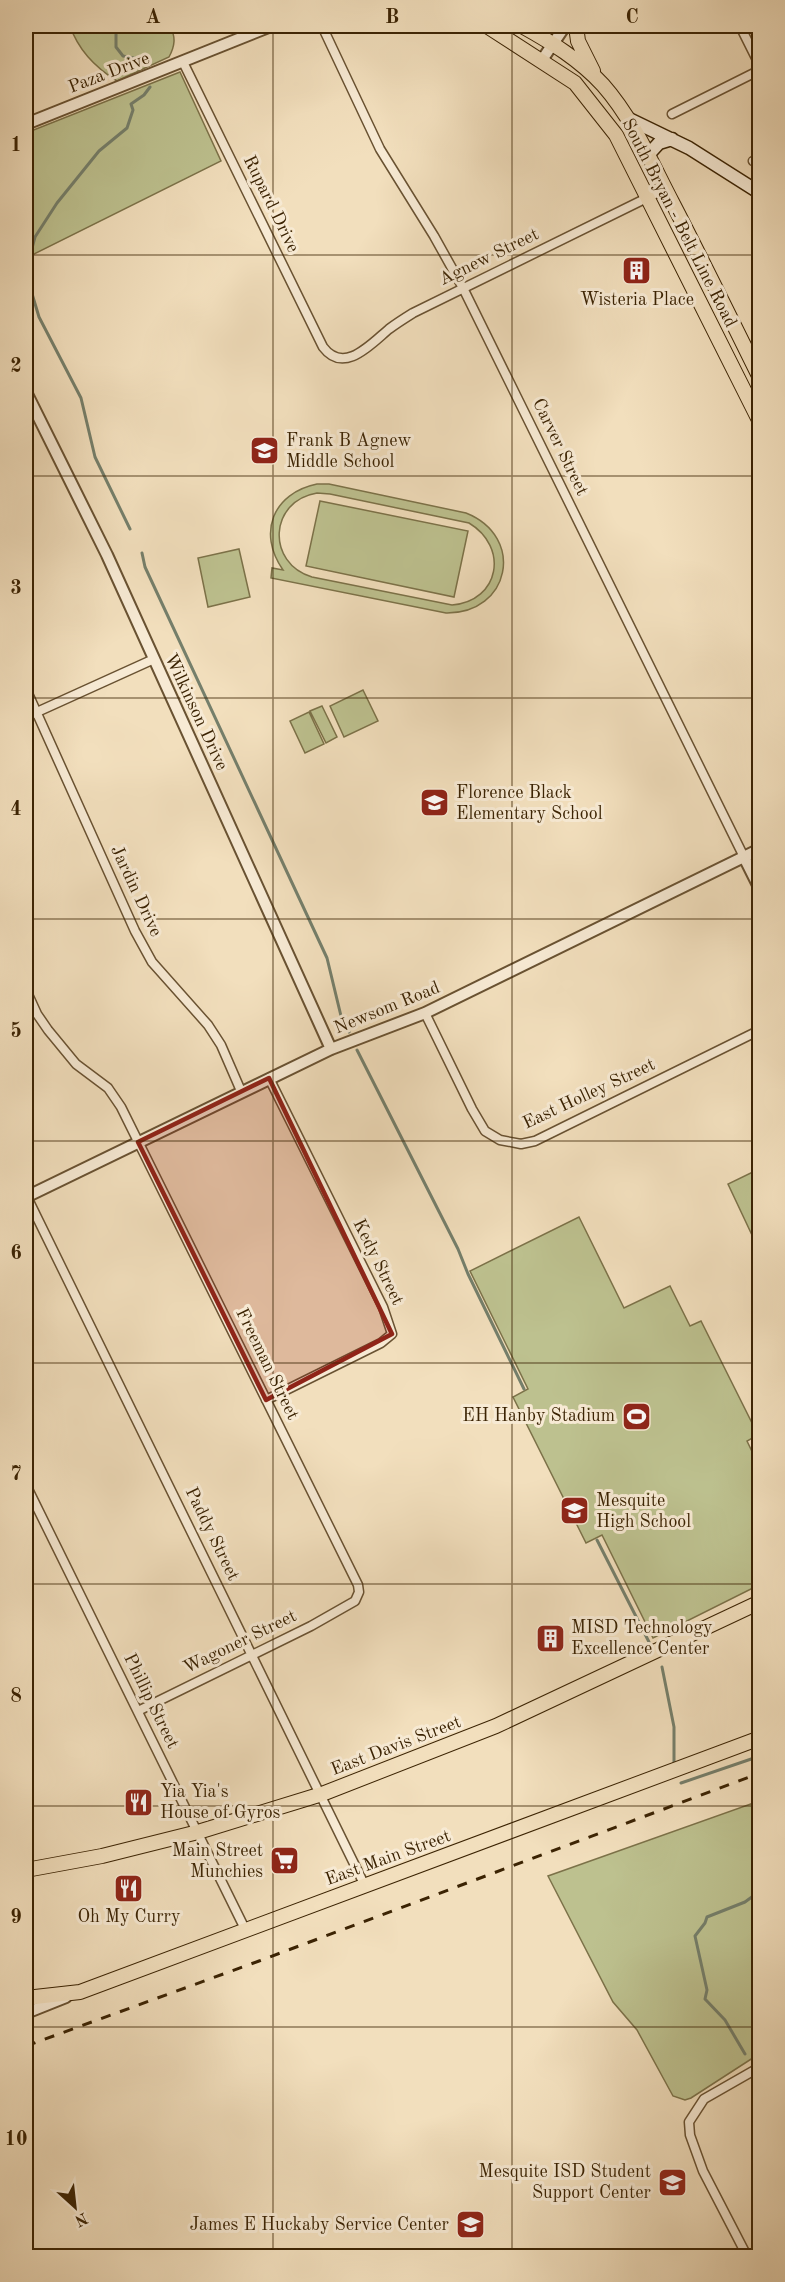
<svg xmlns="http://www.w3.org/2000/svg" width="785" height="2282" font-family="'Old Standard TT',serif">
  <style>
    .green { fill: #bdc18f; stroke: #7c7249; stroke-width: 1.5; fill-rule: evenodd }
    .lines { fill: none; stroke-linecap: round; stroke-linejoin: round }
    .stream { stroke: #757f6b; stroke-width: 3 }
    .minor-casing { stroke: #695232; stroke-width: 11 }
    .tertiary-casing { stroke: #695232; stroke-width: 14 }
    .secondary-casing { stroke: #3b2303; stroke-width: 15 }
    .primary-casing { stroke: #3b2303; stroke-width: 16 }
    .minor { stroke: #f7ead4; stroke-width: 8 }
    .tertiary { stroke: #f7ead4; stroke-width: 10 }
    .secondary { stroke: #f7ead4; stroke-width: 12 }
    .primary { stroke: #f2dfbd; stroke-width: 14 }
    .rail { stroke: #3b2303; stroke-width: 3; stroke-dasharray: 10 10; stroke-linecap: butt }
    .marked { fill: #8f2418; fill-opacity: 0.2; stroke: #8f2418; stroke-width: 4.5; stroke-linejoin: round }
    .grid { fill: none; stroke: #3b2303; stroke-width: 1.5; stroke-opacity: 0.55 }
    .labels { text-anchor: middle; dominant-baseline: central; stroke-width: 6; stroke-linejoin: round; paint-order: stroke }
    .street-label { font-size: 18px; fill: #3b2303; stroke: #f7ead4 }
    .poi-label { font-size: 18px; fill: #3b2303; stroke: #f7ead4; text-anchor: start }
    .neatline { fill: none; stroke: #3b2303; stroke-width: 2 }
    .grid-label { font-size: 20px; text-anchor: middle; font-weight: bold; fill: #3b2303 }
  </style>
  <rect width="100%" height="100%" fill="#f2dfbd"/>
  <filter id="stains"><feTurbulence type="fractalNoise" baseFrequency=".00333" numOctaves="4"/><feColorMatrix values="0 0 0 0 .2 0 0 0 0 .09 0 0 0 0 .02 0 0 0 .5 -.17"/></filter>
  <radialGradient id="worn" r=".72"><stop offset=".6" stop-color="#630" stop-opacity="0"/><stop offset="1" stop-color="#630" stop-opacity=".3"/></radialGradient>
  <path class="green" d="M70,26H170C176,37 175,46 169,57L117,81C96,68 78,49 70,26Z
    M180,72L221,161L26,258V133Z
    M317,484H329L466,513C526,537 510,614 446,613L271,578L272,568L283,570C257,533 273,493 317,484ZM317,493L330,494L469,523C509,547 500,601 452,605L312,577C266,563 269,501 317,493Z
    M320,501L468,531L454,597L306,566Z
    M239,549L250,597L208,607L198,558Z
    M363,690L378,721L344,737L330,706Z
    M322,706L337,737L326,743L310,711Z
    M309,712L324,744L305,753L290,721Z
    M759,1169V1250L728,1184Z
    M579,1217L624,1308L670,1286L690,1326L701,1321L758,1435L747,1441L759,1466V1585L653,1638L602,1535L586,1543L513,1397L528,1389L470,1271Z
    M759,1801V2054L691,2098L685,2100L673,2096L637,2030L613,2002L548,1876Z"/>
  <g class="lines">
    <path class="stream" d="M116,26V47L123,56L139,59
      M130,529L95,457L81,398L39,317L27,277L28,263L35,237L57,203L99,151L127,128L133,110L131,104L144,95L150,87
      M142,553L145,567L327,958L341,1016L349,1032
      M357,1050L458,1249L468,1274L524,1389
      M597,1540L649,1642
      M662,1667L674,1727V1762
      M681,1783L760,1756
      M745,2054L725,2020L705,1999L707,1990L695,1936L705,1923L707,1917L745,1902L760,1891"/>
    <defs>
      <path id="minor" d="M322,26L380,149L434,236L463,288L744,857
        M740,26L760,66
        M183,62L323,347C344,375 371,344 389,329C397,323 405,318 413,313L665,189
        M672,114L760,70
        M753,161L760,158
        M26,689L135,931L152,962L208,1025L221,1045L241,1091
        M26,717L154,659
        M26,990L37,1014L48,1030L76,1064L108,1088L121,1107L358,1585L359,1592L355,1601L311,1626L138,1711
        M425,1013L472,1109L485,1131L500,1140L521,1144L535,1141L760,1030
        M26,1195L365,1886
        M266,1400L381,1343L392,1334L383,1307L269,1078
        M26,1485L246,1931
        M747,2256L703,2171L690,2135L689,2122L704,2099L760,2067"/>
      <path id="tertiary" d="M542,60L565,26
        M26,124L271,26
        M26,392L107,555L331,1049
        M744,857L760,889
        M26,1197L331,1049L425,1013L760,849
        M26,2013L66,1997"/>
      <path id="secondary" d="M629,119L689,148L760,193
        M648,155L659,143L672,139"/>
      <path id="primary" d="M487,26L575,83L616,135L760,422
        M522,26C551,42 580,60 603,85C633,119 651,162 672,202C702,260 731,319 760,378
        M576,26L578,41L593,71
        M26,1870L102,1856L198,1832L322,1794L496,1726L760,1602
        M26,1998L80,1992L760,1738"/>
    </defs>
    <use href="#minor" class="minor-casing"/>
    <use href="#tertiary" class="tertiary-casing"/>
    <use href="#secondary" class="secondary-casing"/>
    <use href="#primary" class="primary-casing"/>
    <use href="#minor" class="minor"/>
    <use href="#tertiary" class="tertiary"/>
    <use href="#secondary" class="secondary"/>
    <use href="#primary" class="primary"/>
    <path class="rail" d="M26,2046L259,1961L760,1773"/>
  </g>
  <path class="marked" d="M269,1078L392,1334L266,1400L138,1142Z"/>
  <path class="grid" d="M273,26V2256M512,26V2256M26,255H760M26,476H760M26,698H760M26,919H760M26,1141H760M26,1363H760M26,1584H760M26,1806H760M26,2027H760"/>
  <defs>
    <symbol id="building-square" viewBox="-11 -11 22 22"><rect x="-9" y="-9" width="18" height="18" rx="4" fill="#8f2418" stroke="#f7ead4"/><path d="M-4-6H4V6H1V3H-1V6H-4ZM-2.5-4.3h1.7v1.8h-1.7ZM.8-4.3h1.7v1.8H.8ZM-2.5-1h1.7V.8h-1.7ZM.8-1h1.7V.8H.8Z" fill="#fff"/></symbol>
    <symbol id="school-square" viewBox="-11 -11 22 22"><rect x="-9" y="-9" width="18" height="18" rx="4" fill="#8f2418" stroke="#f7ead4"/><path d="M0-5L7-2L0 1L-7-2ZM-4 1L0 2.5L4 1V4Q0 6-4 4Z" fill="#fff"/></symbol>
    <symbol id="stadium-square" viewBox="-11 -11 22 22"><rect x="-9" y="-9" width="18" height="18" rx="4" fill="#8f2418" stroke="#f7ead4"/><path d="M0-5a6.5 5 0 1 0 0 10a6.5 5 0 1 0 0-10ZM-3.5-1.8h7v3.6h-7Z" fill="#fff"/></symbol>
    <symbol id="restaurant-square" viewBox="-11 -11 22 22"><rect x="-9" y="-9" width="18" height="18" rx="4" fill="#8f2418" stroke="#f7ead4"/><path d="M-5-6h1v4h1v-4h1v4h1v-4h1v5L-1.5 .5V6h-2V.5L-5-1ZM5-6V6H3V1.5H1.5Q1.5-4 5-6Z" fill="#fff"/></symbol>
    <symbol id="supermarket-square" viewBox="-11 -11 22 22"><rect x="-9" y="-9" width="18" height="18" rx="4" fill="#8f2418" stroke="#f7ead4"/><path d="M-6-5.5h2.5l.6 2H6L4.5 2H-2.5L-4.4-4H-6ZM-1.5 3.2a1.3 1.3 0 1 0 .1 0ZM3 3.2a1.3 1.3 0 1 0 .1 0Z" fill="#fff"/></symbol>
  </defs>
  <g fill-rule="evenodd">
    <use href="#building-square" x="620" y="254" width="33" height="33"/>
    <use href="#school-square" x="248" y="434" width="33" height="33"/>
    <use href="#school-square" x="418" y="786" width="33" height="33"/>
    <use href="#stadium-square" x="620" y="1400" width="33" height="33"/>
    <use href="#school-square" x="558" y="1494" width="33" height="33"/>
    <use href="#building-square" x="534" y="1622" width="33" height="33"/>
    <use href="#restaurant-square" x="122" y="1786" width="33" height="33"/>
    <use href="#supermarket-square" x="268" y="1844" width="33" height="33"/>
    <use href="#restaurant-square" x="112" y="1872" width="33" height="33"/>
    <use href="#school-square" x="656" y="2166" width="33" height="33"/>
    <use href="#school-square" x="454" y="2208" width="33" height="33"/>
  </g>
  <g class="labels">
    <g class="street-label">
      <text transform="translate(109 73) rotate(-21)">Paza Drive</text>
      <text transform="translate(271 204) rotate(64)">Rupard Drive</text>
      <text transform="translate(679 223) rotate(63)">South Bryan - Belt Line Road</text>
      <text transform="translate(489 257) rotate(-26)">Agnew Street</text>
      <text transform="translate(560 447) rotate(64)">Carver Street</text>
      <text transform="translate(196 712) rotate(65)">Wilkinson Drive</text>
      <text transform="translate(136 891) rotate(65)">Jardin Drive</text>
      <text transform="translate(387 1008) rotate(-22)">Newsom Road</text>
      <text transform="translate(589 1094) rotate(-25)">East Holley Street</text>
      <text transform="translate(378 1262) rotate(64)">Kedy Street</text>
      <text transform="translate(267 1364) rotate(64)">Freeman Street</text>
      <text transform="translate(212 1534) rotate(64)">Paddy Street</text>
      <text transform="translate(240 1642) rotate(-26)">Wagoner Street</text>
      <text transform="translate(151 1701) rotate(64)">Phillip Street</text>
      <text transform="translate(396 1746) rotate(-21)">East Davis Street</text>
      <text transform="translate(388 1858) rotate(-20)">East Main Street</text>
    </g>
    <g class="poi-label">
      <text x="637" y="300" text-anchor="middle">Wisteria Place</text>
      <text x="286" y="441">Frank B Agnew<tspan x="286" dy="21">Middle School</tspan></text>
      <text x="456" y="793">Florence Black<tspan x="456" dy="21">Elementary School</tspan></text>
      <text x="615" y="1416" text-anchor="end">EH Hanby Stadium</text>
      <text x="596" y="1501">Mesquite<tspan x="596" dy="21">High School</tspan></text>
      <text x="571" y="1628">MISD Technology<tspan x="571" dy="21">Excellence Center</tspan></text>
      <text x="160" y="1792">Yia Yia's<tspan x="160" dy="21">House of Gyros</tspan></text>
      <text x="263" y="1851" text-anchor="end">Main Street<tspan x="263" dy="21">Munchies</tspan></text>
      <text x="129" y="1917" text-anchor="middle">Oh My Curry</text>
      <text x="651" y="2172" text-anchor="end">Mesquite ISD Student<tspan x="651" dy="21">Support Center</tspan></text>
      <text x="449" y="2225" text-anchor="end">James E Huckaby Service Center</text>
    </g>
  </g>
  <rect width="785" height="2282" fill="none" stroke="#f2dfbd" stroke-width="66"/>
  <g transform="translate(75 2207) rotate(153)" stroke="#f7ead4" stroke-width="4.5" paint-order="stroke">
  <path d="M0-4.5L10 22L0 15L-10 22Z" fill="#3b2303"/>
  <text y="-9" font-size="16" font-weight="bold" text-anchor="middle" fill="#3b2303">N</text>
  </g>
  <rect x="33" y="33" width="719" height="2216" class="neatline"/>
  <g class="grid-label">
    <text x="153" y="23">A</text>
    <text x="392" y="23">B</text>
    <text x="632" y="23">C</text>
    <text x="16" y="151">1</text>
    <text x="16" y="372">2</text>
    <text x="16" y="594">3</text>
    <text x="16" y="815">4</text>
    <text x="16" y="1037">5</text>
    <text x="16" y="1259">6</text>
    <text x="16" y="1480">7</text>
    <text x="16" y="1702">8</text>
    <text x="16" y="1923">9</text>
    <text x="16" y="2145">10</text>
  </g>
  <rect width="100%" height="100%" filter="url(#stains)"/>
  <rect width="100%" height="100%" fill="url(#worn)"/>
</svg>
